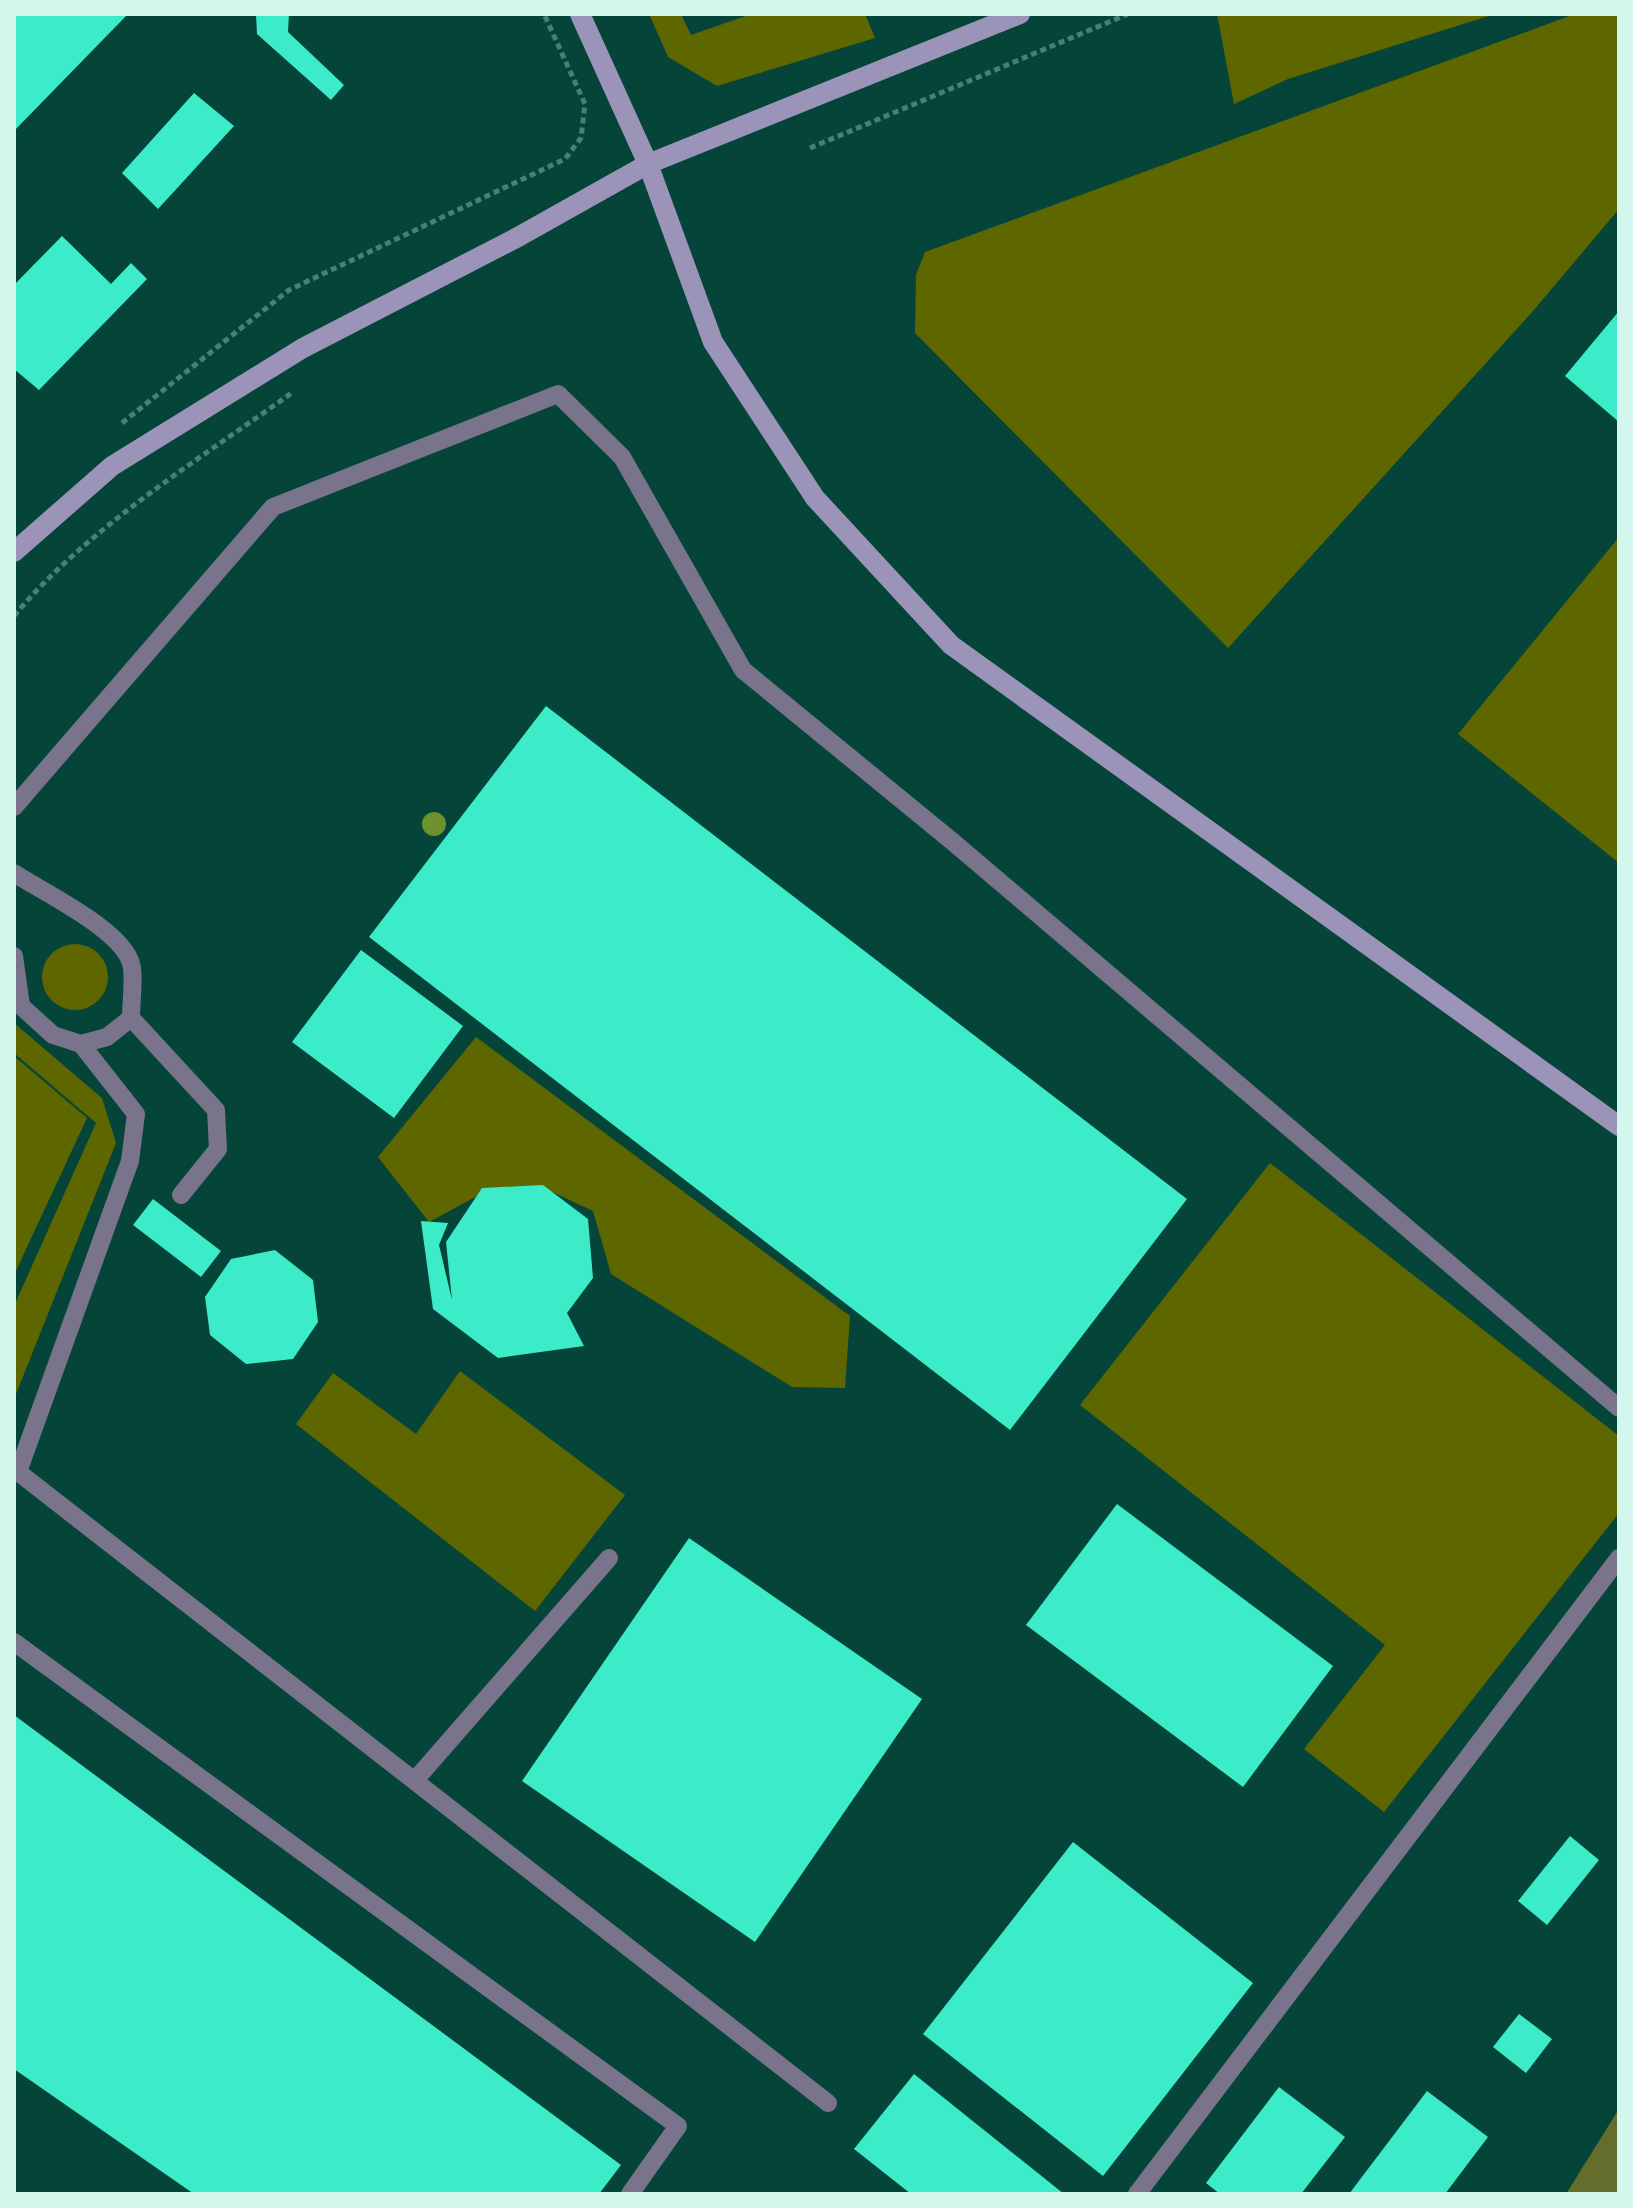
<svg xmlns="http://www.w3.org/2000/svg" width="1633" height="2208" font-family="Rubik,sans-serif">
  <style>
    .green { fill: #5e6600 }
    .forest { fill: #656d2c }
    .building { fill: #3cecc8 }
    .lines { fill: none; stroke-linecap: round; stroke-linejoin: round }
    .path { stroke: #498074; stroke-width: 5; stroke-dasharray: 6 4; stroke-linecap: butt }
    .lane { stroke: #79748b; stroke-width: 18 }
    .secondary { stroke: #9c93b8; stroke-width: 20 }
    .tree { fill: #6c912d }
  </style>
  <rect width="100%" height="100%" fill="#054539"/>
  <path class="green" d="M649,14H681L691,35L751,14H865L875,38L717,86L668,57Z
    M1217,14H1495L1288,79L1234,104Z
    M1575,14H1619V209L1533,311L1228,648L915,333L916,275L925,252Z
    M1619,537V863L1458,734Z
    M42 977a33 33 0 1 1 66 0a33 33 0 1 1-66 0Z
    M14,1023L102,1098L116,1143L14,1399V1306L96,1123L14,1053Z
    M476,1037L850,1316L845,1388L792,1387L611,1274L593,1211L550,1191L492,1188L429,1222L378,1157Z
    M14,1056L87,1118L14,1275Z
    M1270,1163L1619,1436V1513L1384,1812L1304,1749L1385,1645L1080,1405Z
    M460,1371L625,1495L535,1611L296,1424L333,1373L416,1434Z"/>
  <path class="forest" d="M1619,2109V2194H1566Z"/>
  <path class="building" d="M14,14H128L14,131Z
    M256,14H289L288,32L344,85L331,100L257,34Z
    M194,93L234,126L158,209L122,173Z
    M62,236L111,284L131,263L147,279L39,390L14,369V285Z
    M1619,311V422L1565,376Z
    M546,706L1187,1199L1010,1430L369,937Z
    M361,950L463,1026L394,1118L292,1042Z
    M543,1185L588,1219L593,1278L567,1313L584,1346L498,1358L433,1309L421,1221L448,1223L439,1245L452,1300L446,1242L482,1188Z
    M153,1199L221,1251L201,1277L133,1225Z
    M275,1250L313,1280L318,1322L293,1359L246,1364L210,1335L205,1297L231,1259Z
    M1117,1504L1333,1666L1243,1787L1026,1625Z
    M689,1538L922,1699L755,1942L522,1781Z
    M14,1715L621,2165L599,2194H194L14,2069Z
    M1570,1836L1599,1860L1547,1925L1518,1901Z
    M1073,1842L1253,1983L1103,2176L923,2034Z
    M1519,2014L1552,2039L1526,2073L1493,2047Z
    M914,2074L1064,2194H911L854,2149Z
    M1279,2087L1345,2137L1301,2194H1220L1206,2183Z
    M1427,2091L1488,2137L1445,2194H1349Z"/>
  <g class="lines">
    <path class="path" d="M810,148L1128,14
      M122,423L289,290L565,159L581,138L585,104L544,14
      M14,616C86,529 201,458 293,392"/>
    <path class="lane" d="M14,807L273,507L558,394L622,457L743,670L953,842L1619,1408
      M14,873C44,893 128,932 132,968C134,984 131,1002 131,1018L107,1037L81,1044L53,1035L21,1006L14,956
      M131,1018L216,1110L218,1149L181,1195
      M81,1044L136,1114L130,1161L18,1472L828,2103
      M14,1642L678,2126L630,2194
      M416,1779L609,1558
      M1137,2194L1619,1558"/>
    <path class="secondary" d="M580,14L648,164L713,342L815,498L951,645L1619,1126
      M14,552L112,466L303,348L518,237L648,164L1020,14"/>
  </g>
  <circle class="tree" cx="434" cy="824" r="12"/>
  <rect width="1633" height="2208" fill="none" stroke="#d3f7ec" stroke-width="32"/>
</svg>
